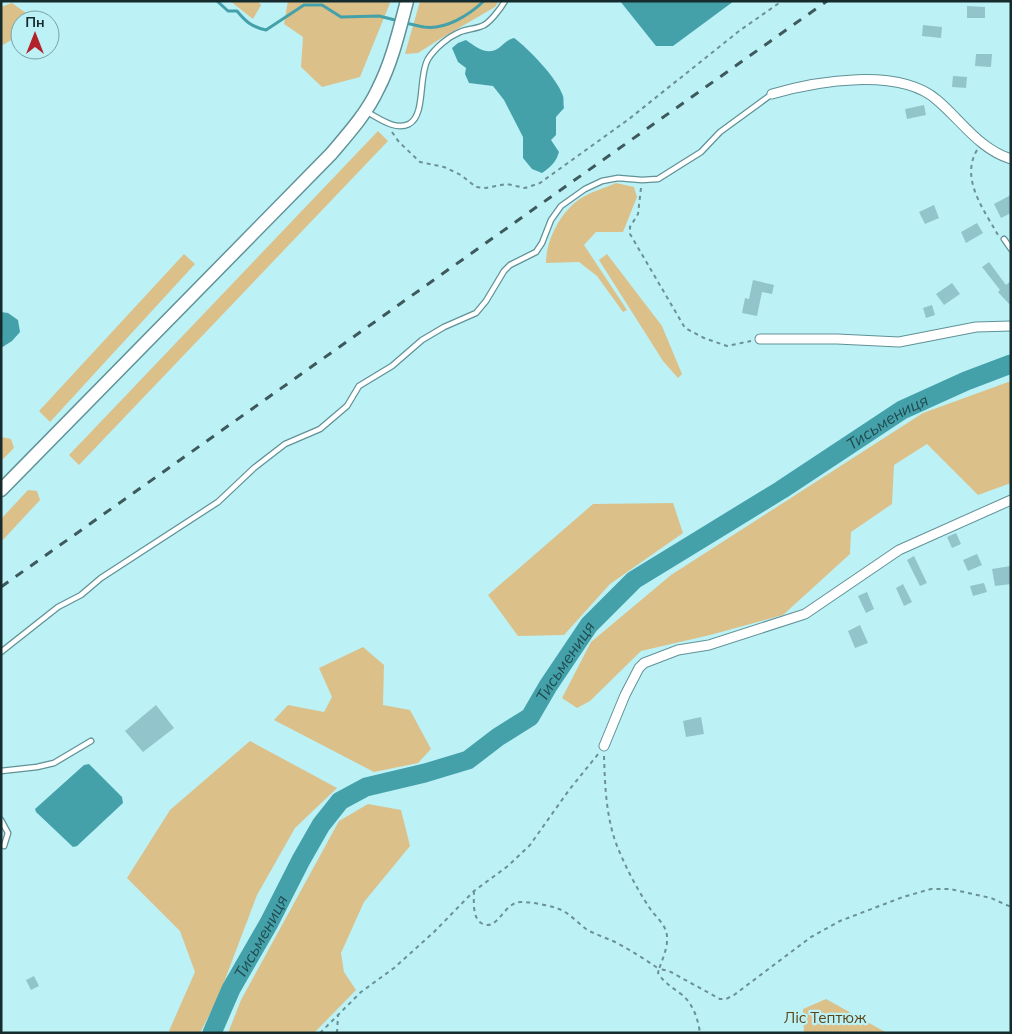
<svg xmlns="http://www.w3.org/2000/svg" width="1012" height="1034" font-family="Mulish,sans-serif">
  <style>
    .green { fill: #dcc08a }
    .water { fill: #44a1aa }
    .lines { fill: none; stroke-linecap: round; stroke-linejoin: round }
    .stream { stroke: #44a1aa; stroke-width: 3 }
    .river { stroke: #44a1aa; stroke-width: 19 }
    .building { fill: #92c5cb }
    .lane-casing { stroke: #609297; stroke-width: 7 }
    .street-casing { stroke: #609297; stroke-width: 11 }
    .secondary-casing { stroke: #609297; stroke-width: 15 }
    .path { stroke: #6b9195; stroke-width: 2; stroke-dasharray: 4 4; stroke-linecap: butt }
    .lane { stroke: #fff; stroke-width: 4.5 }
    .street { stroke: #fff; stroke-width: 9 }
    .secondary { stroke: #fff; stroke-width: 12 }
    .rail { stroke: #3d595c; stroke-width: 3; stroke-dasharray: 9 9; stroke-linecap: butt }
    .labels { text-anchor: middle; dominant-baseline: central; stroke-width: 4.5; stroke-linejoin: round; paint-order: stroke }
    .park-label { font-size: 15px; fill: #5b4515; stroke: #bcf1f6 }
    .water-label { font-size: 16px; font-style: italic; fill: #214b4f; stroke: #bcf1f6 }
  </style>
  <rect width="100%" height="100%" fill="#bcf1f6"/>
  <path class="green" d="M230,1H258L261,5L253,19Z
    M288,1H387L390,3L360,77L322,87L301,67L303,37L284,24Z
    M420,1H499L495,7L440,39L418,53L405,54Z
    M12,3L26,13L25,20H20V35L1,46V7Z
    M378,131L388,141L79,465L69,455Z
    M616,183L634,187L637,197L623,232H596L584,245L627,310L623,312L597,276L579,262L546,263C546,239 562,209 583,197C593,191 605,188 616,183Z
    M184,254L195,264L50,422L39,411Z
    M607,254L662,326L682,374L678,378L663,361L599,260Z
    M1011,381V483L978,495L927,444L894,465L892,504L851,532L850,554L783,615L710,635L641,651L590,701L577,708L562,698L591,642L671,575L923,413Z
    M1,437L11,439L14,448L1,461Z
    M28,490L37,491L40,500L1,542V519Z
    M673,503L683,533L610,584L564,635L518,636L488,595L593,504Z
    M363,647L384,665L383,705L410,710L431,749L418,763L374,772L274,720L288,705L324,712L332,697L319,668Z
    M250,741L337,788L295,828L257,895L218,998L200,1033H172L169,1031L195,972L180,931L127,878L170,810Z
    M368,804L401,810L410,846L364,902L341,953L344,972L356,990L314,1033H228L241,1000L339,821Z
    M826,999L887,1033H804L803,1009Z"/>
  <path class="water" d="M620,1H734L673,46H656Z
    M514,38C528,48 558,79 563,96C564,99 563,104 564,108L556,117V135L551,140L559,152C556,162 551,167 542,173L532,169L523,158V137L504,100L493,86L469,83L465,74L466,68L458,62L452,48L458,43L466,40C476,47 488,57 500,47C505,43 507,40 514,38Z
    M1,312L8,313L18,320L20,332L12,341L1,348Z
    M89,764L122,797L123,803L77,846L73,847L36,812L35,809L84,765Z"/>
  <g class="lines">
    <path class="stream" d="M217,1L228,11H237C246,22 252,27 266,30L304,5H322L341,17L379,16L399,21
      M405,23C411,24 418,26 424,27C446,30 469,15 484,1"/>
    <path class="river" id="s1" d="M212,1033L231,989L269,923L301,860L321,825L340,801L366,787L425,773L468,760L498,737L530,717L548,686L589,625L634,580L781,490L902,410L966,381L1011,364"/>
  </g>
  <path class="building" d="M967,6L985,7V18H967Z
    M923,25L942,27L941,38L922,36Z
    M976,54H992L991,67L975,66Z
    M953,76L967,77L966,88L952,87Z
    M924,105L926,115L907,119L905,109Z
    M1011,195V213L1001,218L994,204Z
    M934,205L939,218L925,224L919,212Z
    M977,223L983,233L966,243L961,232Z
    M989,262L1006,285L1011,281V306L998,292L1000,290L982,267Z
    M753,280L774,285L772,294L762,292L757,316L742,313L745,298L749,299Z
    M952,283L960,294L944,305L936,294Z
    M932,305L935,315L926,318L923,308Z
    M956,533L961,544L952,548L947,537Z
    M977,554L982,565L968,571L963,560Z
    M914,556L927,583L920,586L907,560Z
    M1011,566V584L995,586L992,569Z
    M984,583L987,592L973,596L970,586Z
    M903,584L912,602L904,606L896,588Z
    M867,592L874,609L866,613L858,596Z
    M860,625L868,643L855,648L848,631Z
    M156,705L174,728L143,752L125,731Z
    M701,717L704,734L686,737L683,721Z
    M34,976L39,986L31,990L26,980Z"/>
  <g class="lines">
    <defs>
      <path id="lane" d="M367,112C379,118 395,131 409,124C426,115 418,76 428,59C435,48 448,37 460,32C467,29 475,29 482,26C489,24 501,8 505,1
        M1004,239L1011,249
        M1,652L58,607L81,595L101,578L218,502L254,468L285,444L320,429L347,406L359,386L392,366L422,340L444,327L476,313L486,301L504,271L510,265L536,252L542,243L551,220L561,206L585,189L602,181L618,178L642,180L658,179L701,152L720,132L772,94
        M1,771L37,767L54,763L91,741
        M1,820L8,833L4,846"/>
      <path id="street" d="M772,94C817,81 899,67 937,100C961,120 979,149 1011,159
        M760,339H837L899,342L976,327L1011,326
        M604,746L625,695L639,668L644,663L678,650L709,645L805,614L899,550L1011,500"/>
      <path id="secondary" d="M1,490L331,154C348,134 367,113 378,89C392,62 399,31 407,1"/>
    </defs>
    <use href="#lane" class="lane-casing"/>
    <use href="#street" class="street-casing"/>
    <use href="#secondary" class="secondary-casing"/>
    <path class="path" d="M392,132L399,142L420,162L444,167L461,175L476,187L486,188L507,184L525,188L540,183L629,119L739,31L782,1
      M977,150C960,179 984,210 998,235
      M641,188L638,214L630,227V234L685,328L704,338L727,346L751,341
      M604,756C605,786 606,817 617,846C626,868 638,891 651,910C657,918 666,925 667,936C668,947 663,958 659,969L669,971L720,999H726L734,995L811,937L840,921L903,897L931,889H950L991,898L1011,907
      M474,891C474,900 472,917 481,923C498,933 503,902 521,902C532,902 556,906 565,912C573,917 579,924 586,929C596,935 607,938 617,943C632,951 646,960 659,969L658,973C664,983 672,987 681,994C693,1003 698,1019 700,1033
      M320,1033L361,992L394,968L434,932L474,891L508,866L530,845L569,790L599,753
      M337,1033L338,1015"/>
    <use href="#lane" class="lane"/>
    <use href="#street" class="street"/>
    <use href="#secondary" class="secondary"/>
    <path class="rail" d="M1,587L827,1"/>
  </g>
  <g class="labels">
    <g class="park-label">
      <text x="825" y="1017">Ліс Тептюж</text>
    </g>
    <g class="water-label">
      <text stroke="none"><textPath href="#s1" startOffset="948">Тисьмениця</textPath></text>
      <text stroke="none"><textPath href="#s1" startOffset="542">Тисьмениця</textPath></text>
      <text stroke="none"><textPath href="#s1" startOffset="108">Тисьмениця</textPath></text>
    </g>
  </g>
  <rect width="1012" height="1034" fill="none" stroke="#162b2d" stroke-width="5"/>
  <g transform="translate(35 35)"><circle r="24" fill="#bcf1f6" stroke="#7aa2a6"/>
  <path d="M0-4L9 19L0 12L-9 19Z" fill="#b3212b"/>
  <text y="-8" font-size="14" font-weight="bold" text-anchor="middle" fill="#162b2d">Пн</text>
  </g>
</svg>
